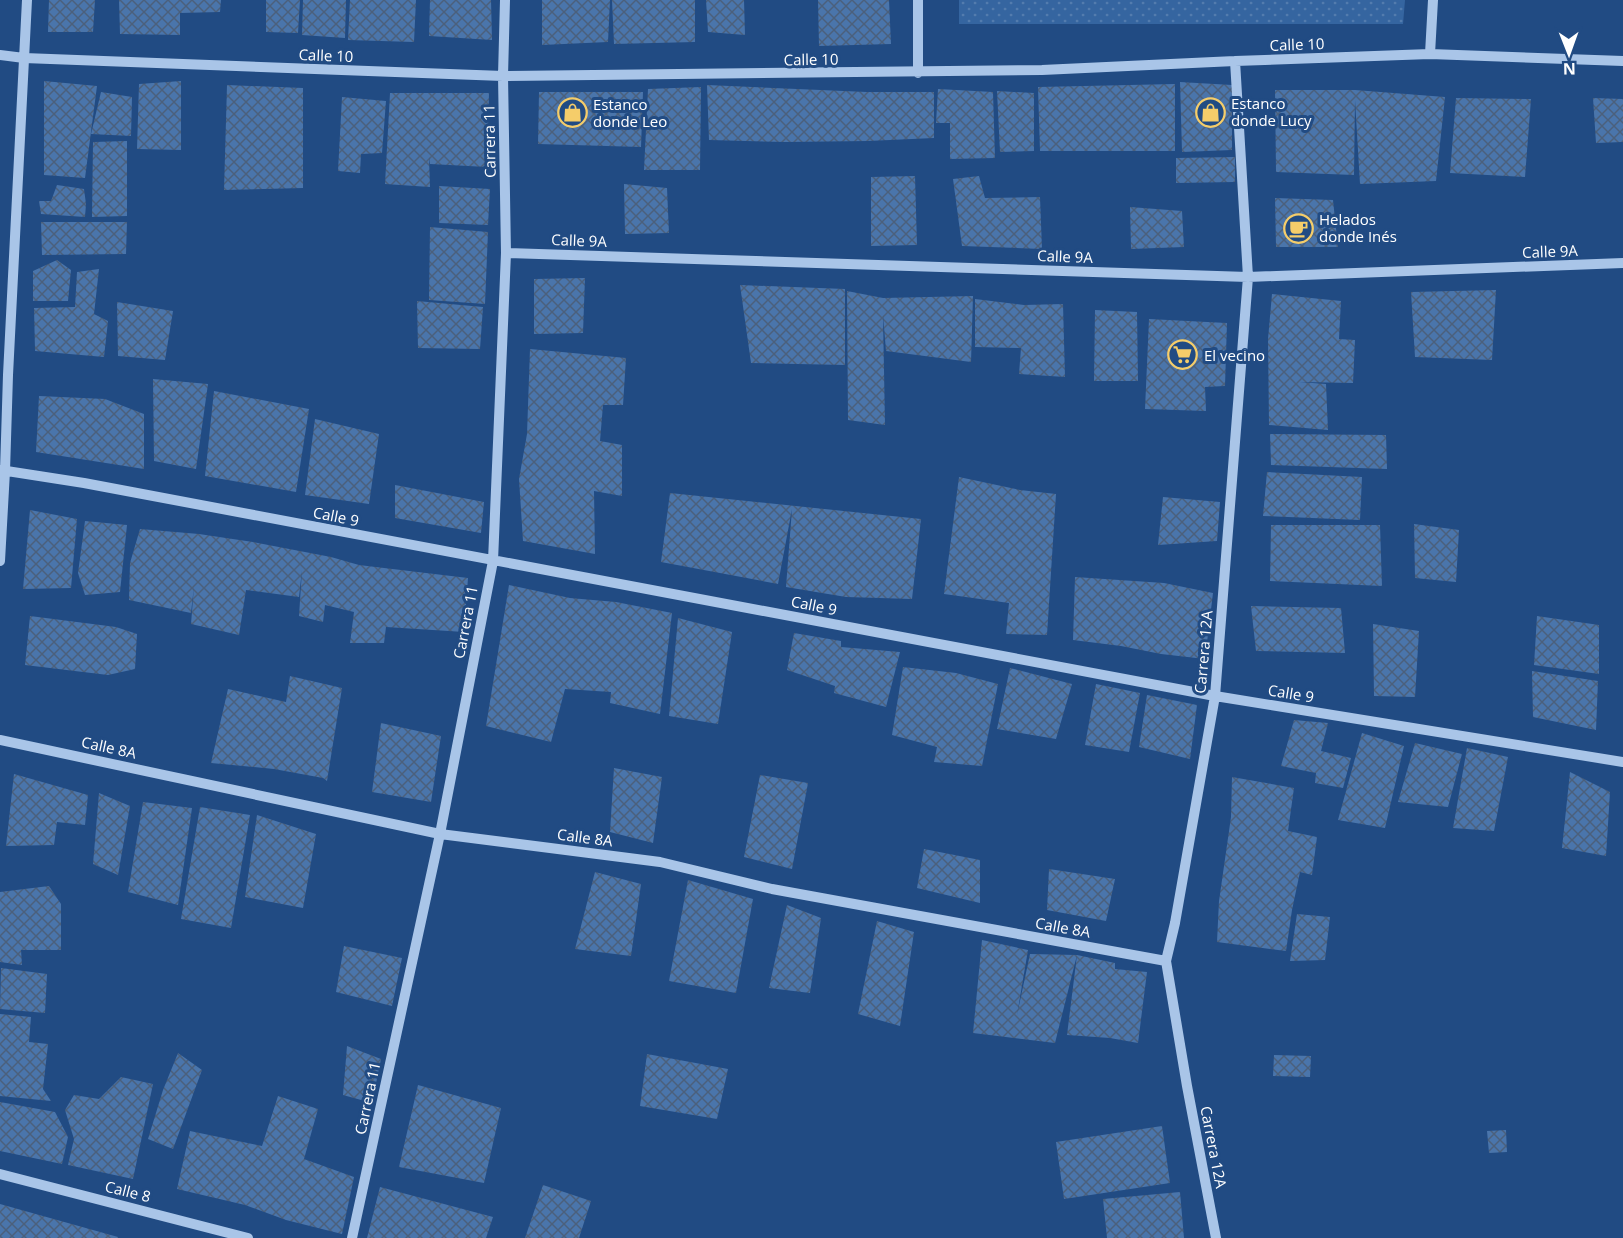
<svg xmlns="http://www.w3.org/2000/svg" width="1623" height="1238" font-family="'Open Sans',sans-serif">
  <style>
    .park { fill: url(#park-dots) }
    .building { fill: url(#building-cross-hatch) }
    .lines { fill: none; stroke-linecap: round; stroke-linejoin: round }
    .minor { stroke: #a9c5e8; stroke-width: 10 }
    .labels { text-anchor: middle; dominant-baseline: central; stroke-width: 6; stroke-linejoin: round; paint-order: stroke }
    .street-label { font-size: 15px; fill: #fff; stroke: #214b83 }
    .poi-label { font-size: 15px; fill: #fff; stroke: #214b83; text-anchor: start }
  </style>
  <defs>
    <pattern id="park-dots" width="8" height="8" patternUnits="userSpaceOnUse" patternTransform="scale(1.5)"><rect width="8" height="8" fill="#3565a0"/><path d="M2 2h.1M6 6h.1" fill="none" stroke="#537cae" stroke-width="1.8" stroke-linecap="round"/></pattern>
    <pattern id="building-cross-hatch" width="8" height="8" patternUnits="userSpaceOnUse" patternTransform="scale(1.5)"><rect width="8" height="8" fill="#4a75ab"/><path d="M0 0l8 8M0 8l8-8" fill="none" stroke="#4b607c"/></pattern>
  </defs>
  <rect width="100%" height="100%" fill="#214b83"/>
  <path class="park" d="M959,0H1405L1403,24H959Z"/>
  <path class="building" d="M49,0H95L93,32H48Z
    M119,0H221L220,12L180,13V35L120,34Z
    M266,0H300L298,33L266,32Z
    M303,0H346L345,38L302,35Z
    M350,0H416L414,42L348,40Z
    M430,0H491L492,40L429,36Z
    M542,0H610L608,42L542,45Z
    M612,0H695V42L614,44Z
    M706,0H744L745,35L708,32Z
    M818,0H889L891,44L819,46Z
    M44,81L97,86L85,178L44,175Z
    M181,81V150L137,149L139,84Z
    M1180,82L1232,85V150L1182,152Z
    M1175,84V151H1040L1038,87Z
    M227,85L303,88V188L224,190Z
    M707,85L867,92H934V138L868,141L786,142L709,140Z
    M701,87L700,170H644L648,89Z
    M938,89L993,92L995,158L950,159V123H936Z
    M1275,90H1355L1445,97L1436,181L1360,184L1355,100L1354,175L1276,172Z
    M997,91L1034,93V151L1000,152Z
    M101,92L132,97L131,136L91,134Z
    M539,92H643L641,147L538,144Z
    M390,93H489L487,167L430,164L429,157L430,187L385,184Z
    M342,97L386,101L382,153L361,154L360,173L338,171Z
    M1456,98L1531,99L1525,177L1450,173Z
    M1593,98L1623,99V142L1596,143Z
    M127,141V216L92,217L93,142Z
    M1235,157V182L1176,183V158Z
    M915,176L917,245L871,246V177Z
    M979,176L985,198L1040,197L1042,249L962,246L953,179Z
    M624,184L667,188L669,233L625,234Z
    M57,185L84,189L86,204L85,217L41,214L39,201H51Z
    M439,186L490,189L488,225L439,223Z
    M1275,198L1333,200L1338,247H1276Z
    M1130,207L1182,211L1184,247L1131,249Z
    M41,222H127L126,254L42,255Z
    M430,227L488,232L485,304L429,300Z
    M57,260L71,270L68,301H33V271Z
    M99,269L94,314L108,321L104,357L35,351L34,308L75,307L77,272Z
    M585,278L583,333L534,334V279Z
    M740,285L845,289V365L751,363Z
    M1496,290L1492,360L1415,357L1411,292Z
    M847,291L883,298L973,296L971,362L886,351L883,315L885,425L848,420Z
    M1272,294L1341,301L1339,339L1355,340L1353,383L1299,382L1326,384L1328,430L1269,425L1268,339Z
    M975,299L1024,305L1063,304L1065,377L1019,374L1021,348L975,347Z
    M417,301L483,307L480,349L418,348Z
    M117,302L173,311L165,360L118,356Z
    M1095,310L1137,312L1138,381H1094Z
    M1149,319L1227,323L1225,386L1205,387L1206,411L1145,409Z
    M530,349L626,358L623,405H603L600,441L622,445V496L594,491L595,554L523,541L519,479L527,434Z
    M153,379L208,384L196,469L154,461Z
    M214,391L309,409L296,492L205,476Z
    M39,396L105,399L144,414V469L36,452Z
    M315,419L379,434L369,504L305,495Z
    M1270,434L1386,435L1387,469L1271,465Z
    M1267,472L1362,477L1360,520L1263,516Z
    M959,477L1020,490L1056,494L1047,635L1006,634L1009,603L944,594Z
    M395,485L484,502L481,533L395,518Z
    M670,493L921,519L912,599L846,597L786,587L792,509L778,584L661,562Z
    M1163,497L1220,502L1217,541L1158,545Z
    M30,510L77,519L71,588L23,589Z
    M85,521L127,525L120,592L85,595L78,573Z
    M1414,524L1459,530L1456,582L1415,578Z
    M1271,525H1380L1382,586L1270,581Z
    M140,529L199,534L253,542L331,557L359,565L468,578L464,632L386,627L384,643H350L354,612L325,605L323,622L299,616L302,570L299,597L246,590L239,635L191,624L194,586L191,613L129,600L130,563Z
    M1075,577L1164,583L1213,593L1205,659L1161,654L1121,646L1073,640Z
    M509,585L570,598L616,602L672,613L660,714L610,703L611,692L565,689L551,742L486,726Z
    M1251,606L1341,608L1345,653L1256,651Z
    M30,616L116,627L137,634L135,669L108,675L25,665Z
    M1537,616L1599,625V674L1534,665Z
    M678,618L732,632L718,724L669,716Z
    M1373,624L1419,631L1415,697L1374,696Z
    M794,633L841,641V647L900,652L886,707L834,693L835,686L787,670Z
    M903,667L956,673L998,684L982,766L934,762L937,747L892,735Z
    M1010,668L1072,684L1056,739L997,729Z
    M1532,671L1598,681L1596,730L1533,717Z
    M290,676L342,688L327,781L323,778L274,769L211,763L228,689L286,702Z
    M1096,684L1140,693L1129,752L1085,745Z
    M1147,695L1197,705L1190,759L1139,747Z
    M1294,720L1328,723L1321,751L1351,758L1343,788L1315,783L1316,773L1281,766Z
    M381,723L441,736L431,802L372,792Z
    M1362,733L1404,746L1385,828L1338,820Z
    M1415,743L1462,754L1448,807L1398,802Z
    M1467,748L1508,757L1494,831L1453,828Z
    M614,768L662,777L653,843L610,832Z
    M1570,772L1610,792L1606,856L1562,848Z
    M14,774L88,795L85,825L57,822L54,845L6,846Z
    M760,775L808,783L792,869L744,857Z
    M1232,777L1294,788L1288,831L1317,837L1312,875L1300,872L1292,910L1286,951L1217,942L1219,901L1231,817Z
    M99,793L130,806L118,875L93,864Z
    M143,802L192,808L178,905L128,892Z
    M200,807L250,815L231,928L181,919Z
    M257,815L316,834L303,908L245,897Z
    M924,849L980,860V903L917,888Z
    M1049,869L1115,879L1106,921L1047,910Z
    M595,872L641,884L631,956L575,949Z
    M688,880L753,899L736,993L669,981Z
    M49,886L61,904V950H21L22,965L0,962V892Z
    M787,905L821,918L810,993L769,988Z
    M1297,914L1330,917L1325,960L1290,961Z
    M877,921L914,932L900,1026L858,1014Z
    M982,940L1028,950L1017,1015L1030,954L1077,955L1055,1043L973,1033Z
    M344,946L402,958L392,1006L336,992Z
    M1077,955L1115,963V969L1147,972L1138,1043L1110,1038L1067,1035Z
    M1,968L47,974L45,1013L0,1009Z
    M0,1014L31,1017L29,1042L48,1044L43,1089L51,1101L0,1096Z
    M347,1046L381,1059L372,1103L343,1095Z
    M178,1053L202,1070L173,1149L148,1139L163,1090Z
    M647,1054L728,1069L717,1119L640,1106Z
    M1274,1055L1311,1056L1310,1077L1273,1076Z
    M121,1077L153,1084L133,1179L68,1165L74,1139L65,1110L74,1095L99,1099Z
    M418,1085L501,1108L484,1183L399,1167Z
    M278,1096L318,1109L304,1159L354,1177L342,1234L286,1220L245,1205L177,1189L190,1131L262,1146Z
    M0,1102L55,1112L68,1137L62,1164L0,1151Z
    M1162,1126L1170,1183L1064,1199L1056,1142Z
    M1506,1130L1507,1152L1489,1153L1487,1131Z
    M543,1185L591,1201L579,1238H525Z
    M380,1187L493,1217L486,1238H367Z
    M1180,1192L1184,1238H1107L1103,1199Z
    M0,1204L118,1237V1238H0Z"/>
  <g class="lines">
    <path class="minor" d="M918,0V73
      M1430,54L1433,0
      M0,55L24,58L503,76L1042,70L1235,61L1430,54L1623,61
      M506,253L1248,277L1623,263
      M0,470L84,483L1215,696L1623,762
      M0,561L5,471L8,375L27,0
      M0,740L440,834L660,862L772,889L1166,961
      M0,1174L248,1238
      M352,1238L440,834L493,561L506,253L503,76L505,0
      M1216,1238L1187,1086L1166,961L1175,923L1215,696L1248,277L1235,61"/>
  </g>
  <defs>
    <symbol id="shop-ring" viewBox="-11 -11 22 22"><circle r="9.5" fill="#214b83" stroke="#f5cd6a" stroke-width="1.5"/><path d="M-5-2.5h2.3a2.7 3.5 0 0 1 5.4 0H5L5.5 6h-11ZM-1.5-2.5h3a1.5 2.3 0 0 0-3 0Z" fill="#f5cd6a"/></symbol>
    <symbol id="cafe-ring" viewBox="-11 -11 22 22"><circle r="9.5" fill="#214b83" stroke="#f5cd6a" stroke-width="1.5"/><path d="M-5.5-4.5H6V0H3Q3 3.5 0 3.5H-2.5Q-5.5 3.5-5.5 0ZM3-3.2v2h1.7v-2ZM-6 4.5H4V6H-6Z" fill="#f5cd6a"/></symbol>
    <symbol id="supermarket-ring" viewBox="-11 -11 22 22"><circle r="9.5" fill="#214b83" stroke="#f5cd6a" stroke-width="1.5"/><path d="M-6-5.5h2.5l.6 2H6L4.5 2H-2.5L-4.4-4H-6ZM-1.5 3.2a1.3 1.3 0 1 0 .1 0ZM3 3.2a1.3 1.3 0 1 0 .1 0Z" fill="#f5cd6a"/></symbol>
  </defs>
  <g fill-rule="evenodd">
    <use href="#shop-ring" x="1194" y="96" width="33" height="33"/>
    <use href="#shop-ring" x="556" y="96" width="33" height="33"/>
    <use href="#cafe-ring" x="1282" y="212" width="33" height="33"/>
    <use href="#supermarket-ring" x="1166" y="338" width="33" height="33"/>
  </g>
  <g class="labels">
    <g class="street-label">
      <text transform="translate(1297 44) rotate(-2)">Calle 10</text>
      <text transform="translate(326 55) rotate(2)">Calle 10</text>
      <text transform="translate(811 59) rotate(-1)">Calle 10</text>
      <text transform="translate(489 141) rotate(-91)">Carrera 11</text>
      <text transform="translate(579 240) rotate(2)">Calle 9A</text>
      <text transform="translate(1550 251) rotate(-2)">Calle 9A</text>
      <text transform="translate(1065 256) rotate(2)">Calle 9A</text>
      <text transform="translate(336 516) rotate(11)">Calle 9</text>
      <text transform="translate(814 605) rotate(11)">Calle 9</text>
      <text transform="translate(465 622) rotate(-79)">Carrera 11</text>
      <text transform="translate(1203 652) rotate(-85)">Carrera 12A</text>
      <text transform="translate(1291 693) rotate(9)">Calle 9</text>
      <text transform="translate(109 747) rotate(12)">Calle 8A</text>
      <text transform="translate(585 837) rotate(7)">Calle 8A</text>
      <text transform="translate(1063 927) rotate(10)">Calle 8A</text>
      <text transform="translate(367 1098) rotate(-78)">Carrera 11</text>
      <text transform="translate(1214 1147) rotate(79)">Carrera 12A</text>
      <text transform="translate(128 1191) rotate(14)">Calle 8</text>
    </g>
    <g class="poi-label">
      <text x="1231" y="103">Estanco<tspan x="1231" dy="17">donde Lucy</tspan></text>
      <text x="593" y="104">Estanco<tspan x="593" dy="17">donde Leo</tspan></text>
      <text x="1319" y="219">Helados<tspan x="1319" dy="17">donde Inés</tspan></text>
      <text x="1204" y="355">El vecino</text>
    </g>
  </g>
  <g transform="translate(1569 54) rotate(179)" stroke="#214b83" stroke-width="4.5" paint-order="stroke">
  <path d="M0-4.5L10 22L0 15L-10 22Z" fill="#ffffff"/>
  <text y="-9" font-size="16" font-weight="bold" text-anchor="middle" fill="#ffffff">N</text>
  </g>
</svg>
